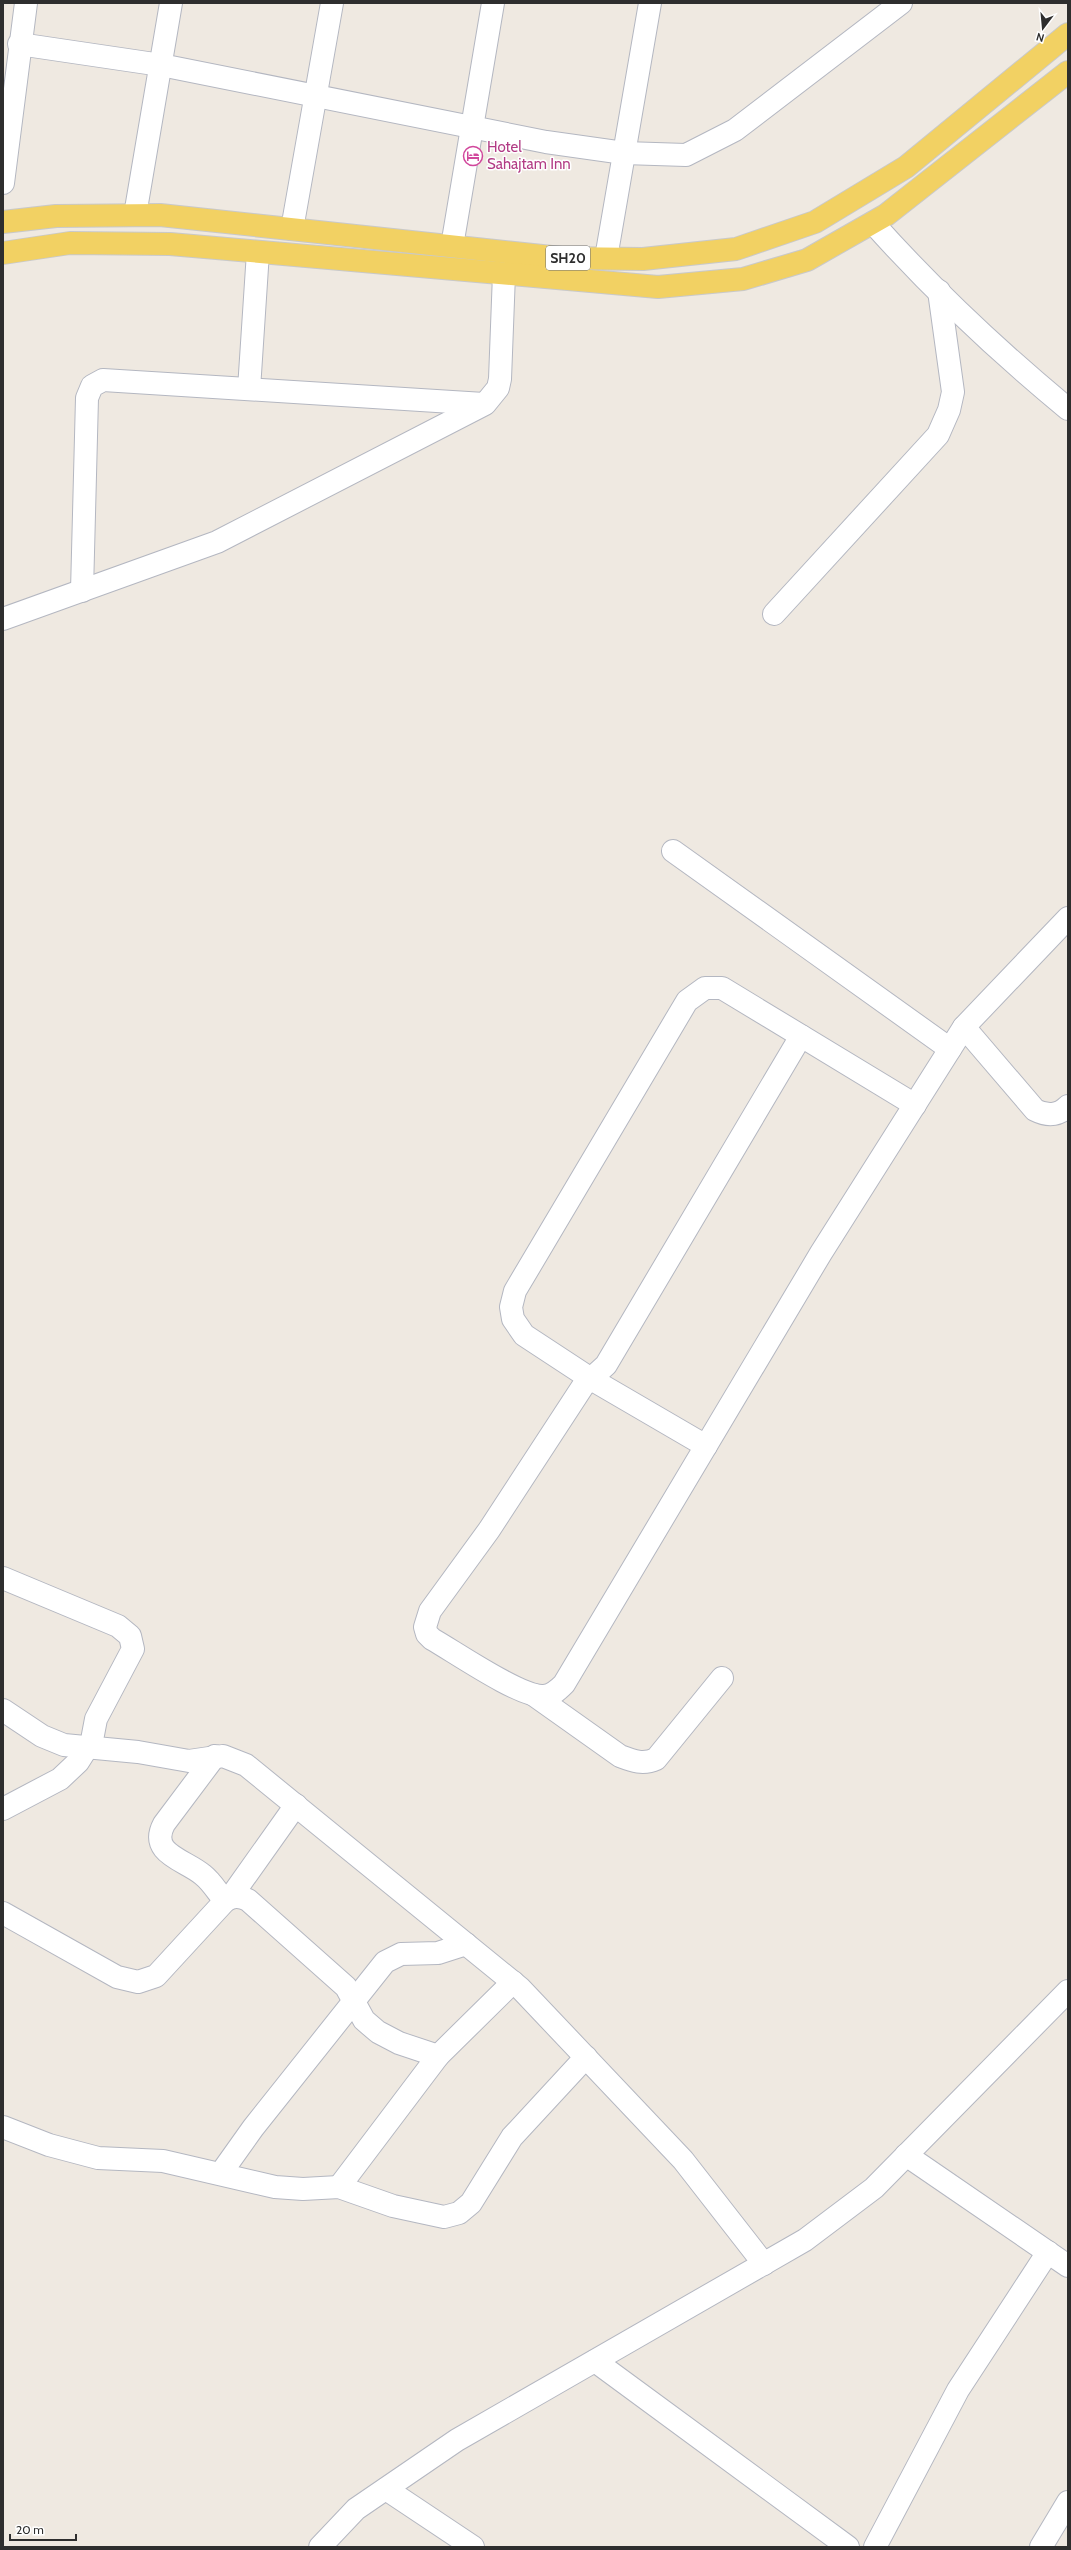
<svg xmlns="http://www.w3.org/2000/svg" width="1071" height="2550" viewBox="0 0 1071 2550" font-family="Cabin,sans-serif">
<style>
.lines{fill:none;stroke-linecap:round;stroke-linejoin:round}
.minor-casing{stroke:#b4b7c1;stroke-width:24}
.major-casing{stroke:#c9c9c9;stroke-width:24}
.minor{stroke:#fff;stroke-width:22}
.major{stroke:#f2d163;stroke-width:22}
.labels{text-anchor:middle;stroke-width:3;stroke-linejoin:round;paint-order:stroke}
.shield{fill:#fff;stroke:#6d6d6d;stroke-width:1}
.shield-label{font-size:14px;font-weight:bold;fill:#2e2e2e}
.hotel-label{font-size:15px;fill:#b23c85;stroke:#fff;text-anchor:start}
</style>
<rect width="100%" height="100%" fill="#efe9e1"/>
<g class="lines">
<defs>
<g id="minor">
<path d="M19 44 161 65 546 142 624 153 686 155 735 130 901 3"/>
<path d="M3 183 26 3"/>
<path d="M135 215 171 3"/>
<path d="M873 223C932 289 999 352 1068 409"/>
<path d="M292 229 332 3"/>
<path d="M452 246 493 3"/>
<path d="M606 258 650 3"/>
<path d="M249 389 258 252"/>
<path d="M82 591 87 398 92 386 103 380 484 404"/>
<path d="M774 614 938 435 949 410 953 392 939 291"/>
<path d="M3 619 217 542 485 404 498 388 500 379 504 274"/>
<path d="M673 851 950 1049"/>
<path d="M964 1027 1035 1110C1047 1116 1058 1116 1068 1106"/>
<path d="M801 1036 606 1365 583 1386 489 1530 430 1611 425 1627 427 1634 432 1639C455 1652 520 1697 543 1696 552 1696 558 1690 564 1684L821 1253 964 1027 1068 918"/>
<path d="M706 1446 591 1379 524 1335 513 1319 511 1307 515 1291 687 1001 705 988H722L915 1105"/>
<path d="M3 1578 118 1626 130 1636 133 1649 96 1719 92 1740 78 1762 60 1779 3 1809"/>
<path d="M534 1695 620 1756C633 1761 643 1765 656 1759L722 1678"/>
<path d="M3 1710 42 1736 64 1745 138 1752 189 1761 223 1756 246 1765 520 1988 683 2160 764 2264"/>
<path d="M215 1756 164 1824C148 1854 186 1860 203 1875 212 1882 218 1893 225 1901"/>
<path d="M230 1898 296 1805"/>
<path d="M3 1913 117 1977 138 1982 156 1976 225 1901C233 1896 239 1896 248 1900L346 1987 364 2020 378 2032 399 2043 438 2056"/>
<path d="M3 2127 49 2145 98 2158 163 2161 275 2187 303 2189 339 2187 393 2206 444 2217 459 2213 471 2203 512 2137 586 2057"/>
<path d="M906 2155 1068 2266"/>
<path d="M221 2173 253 2128 385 1962 401 1954 438 1953 466 1944"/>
<path d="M339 2187 438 2056 513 1982"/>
<path d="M595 2361 848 2547"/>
<path d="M386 2489 473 2547"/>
<path d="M320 2547 356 2509 457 2440 805 2240 874 2188 1068 1991"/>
<path d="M875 2547 958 2390 1048 2252"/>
<path d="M1041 2547 1068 2502"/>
</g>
<g id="major">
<path d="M3 222 56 216 160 215 561 258 643 259 736 249 815 222 906 167 1068 34"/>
<path d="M3 253 70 243 170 244 658 287 743 279 807 260 886 215 1068 72"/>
</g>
</defs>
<use href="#minor" class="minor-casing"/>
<use href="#major" class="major-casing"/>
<use href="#minor" class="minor"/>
<use href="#major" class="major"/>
</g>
<defs>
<symbol id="hotel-ring" viewBox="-11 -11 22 22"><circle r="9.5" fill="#fff" stroke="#d1479c" stroke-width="1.5"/><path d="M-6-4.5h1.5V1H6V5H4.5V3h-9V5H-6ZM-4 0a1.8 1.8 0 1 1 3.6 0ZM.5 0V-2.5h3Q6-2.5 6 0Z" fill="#d1479c"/></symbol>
</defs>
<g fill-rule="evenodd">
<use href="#hotel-ring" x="462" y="145" width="22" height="22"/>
</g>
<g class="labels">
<rect class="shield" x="546" y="246" width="44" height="24" rx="3"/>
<g class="shield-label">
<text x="568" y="263">SH20</text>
</g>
<g class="hotel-label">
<text x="487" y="152">Hotel<tspan x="487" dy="17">Sahajtam Inn</tspan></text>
</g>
</g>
<rect width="1071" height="2550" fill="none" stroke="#2e2e2e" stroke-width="8"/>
<g transform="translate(1043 28) rotate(196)" stroke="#ffffff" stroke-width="3" paint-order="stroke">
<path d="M0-3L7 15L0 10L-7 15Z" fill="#2e2e2e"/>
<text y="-6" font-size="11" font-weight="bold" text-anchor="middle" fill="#2e2e2e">N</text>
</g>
<path d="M10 2534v6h66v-6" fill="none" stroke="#2e2e2e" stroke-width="2"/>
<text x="16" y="2534" font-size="12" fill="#2e2e2e" stroke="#ffffff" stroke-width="3" paint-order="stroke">20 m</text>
</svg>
